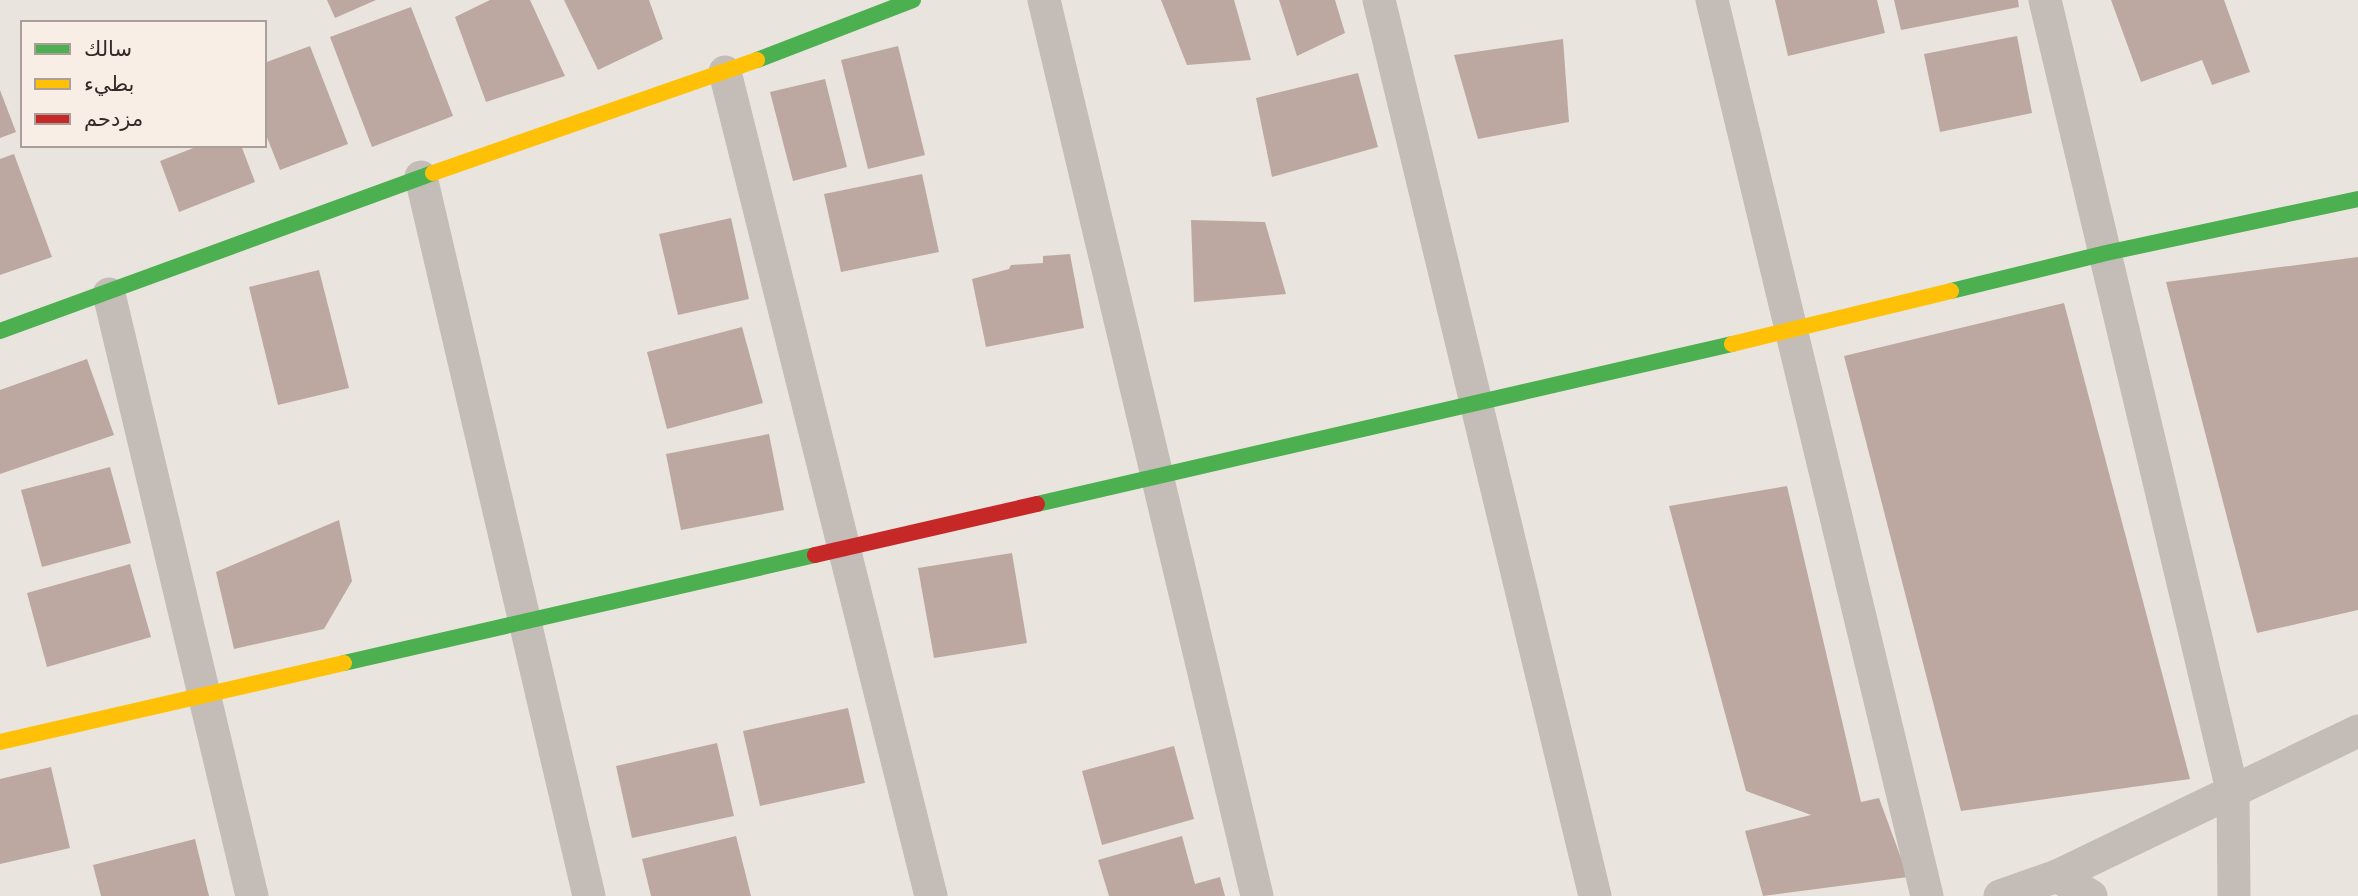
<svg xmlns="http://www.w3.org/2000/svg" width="2358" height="896" viewBox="0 0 2358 896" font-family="'DejaVu Sans','Noto Naskh Arabic',sans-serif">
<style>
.building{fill:#bda8a1}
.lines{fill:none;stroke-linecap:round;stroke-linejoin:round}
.street{stroke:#c3bcb7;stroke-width:33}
.fast{stroke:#4caf50;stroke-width:16}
.slow{stroke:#ffc107;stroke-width:16}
.jam{stroke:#c62828;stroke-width:16}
</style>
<rect width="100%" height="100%" fill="#eae4de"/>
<g class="building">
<path d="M327 0H376L335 18Z"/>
<path d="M490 0H530L565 76 486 102 455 17Z"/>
<path d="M564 0H649L663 39 598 70Z"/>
<path d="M1161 0H1234L1251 60 1187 65Z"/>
<path d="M1279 0H1335L1345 33 1297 56Z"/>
<path d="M1775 0H1877L1885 33 1788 56Z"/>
<path d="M1894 0H2018L2019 7 1901 30Z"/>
<path d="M2111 0H2224L2250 72 2212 85 2202 60 2141 82Z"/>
<path d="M411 7 453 116 372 147 330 37Z"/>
<path d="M2017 36 2032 113 1940 132 1924 54Z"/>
<path d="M1563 39 1569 122 1478 139 1454 55Z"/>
<path d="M310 46 348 144 280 170 264 130V63Z"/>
<path d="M898 46 925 155 868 169 841 60Z"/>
<path d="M1358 73 1378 147 1272 177 1256 98Z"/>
<path d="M825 79 847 167 793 181 770 92Z"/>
<path d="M0 90 16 132 0 138Z"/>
<path d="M201 145H241L255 182 179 212 160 161Z"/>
<path d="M14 154 52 257 0 275V159Z"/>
<path d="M922 174 939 252 841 272 824 194Z"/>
<path d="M731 218 749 299 678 315 659 234Z"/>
<path d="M1191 220 1265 222 1286 294 1194 302Z"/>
<path d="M1070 254 1084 328 986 347 972 279 1009 269 1011 265 1043 263V256Z"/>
<path d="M2358 257V610L2257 633 2166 282Z"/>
<path d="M319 270 349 388 278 405 249 287Z"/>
<path d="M2064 303 2190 779 1961 811 1844 356Z"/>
<path d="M742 327 763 403 667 429 647 352Z"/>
<path d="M87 359 114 435 0 474V390Z"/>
<path d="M769 434 784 510 681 530 666 454Z"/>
<path d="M110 467 131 543 42 567 21 490Z"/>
<path d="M1787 486 1861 802 1879 798 1908 877 1763 896 1745 831 1811 815 1746 791 1669 506Z"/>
<path d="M339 520 352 581 324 629 234 649 216 572Z"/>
<path d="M1012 553 1027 643 934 658 918 568Z"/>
<path d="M130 564 151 637 47 667 27 593Z"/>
<path d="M848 708 865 783 760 806 743 731Z"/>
<path d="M717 743 734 816 632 838 616 766Z"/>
<path d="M1174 746 1194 819 1102 845 1082 771Z"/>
<path d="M51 767 70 848 0 864V779Z"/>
<path d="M736 836 751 896H651L642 859Z"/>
<path d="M1182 836 1195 884 1220 877 1225 896H1109L1098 860Z"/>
<path d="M195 839 209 896H101L93 865Z"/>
</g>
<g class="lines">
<g class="street">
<path d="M1044 0 1257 896"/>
<path d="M1379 0 1595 896"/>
<path d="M1712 0 1927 896"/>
<path d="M2045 0 2233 794 2234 896"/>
<path d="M725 72 931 896"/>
<path d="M421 177 589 896"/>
<path d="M109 294 252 896"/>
<path d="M2057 876 2091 896"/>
<path d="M2000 896 2057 876 2358 731"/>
</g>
<g class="fast">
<path d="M757 60 913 0"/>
<path d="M1951 291 2106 253 2358 199"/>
<path d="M0 331 433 173"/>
<path d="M1037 504 1732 344"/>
<path d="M344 663 815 555"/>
</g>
<g class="slow">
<path d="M433 173 757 60"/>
<path d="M1732 344 1951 291"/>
<path d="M0 742 344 663"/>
</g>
<path class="jam" d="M815 555 1037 504"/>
</g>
<rect x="21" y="21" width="245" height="126" fill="#f8eee5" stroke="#a9a099" stroke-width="2"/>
<rect x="35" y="44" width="35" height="10" fill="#4caf50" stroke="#a9a099" stroke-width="2"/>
<text x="84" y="56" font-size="21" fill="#332a27">سالك</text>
<rect x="35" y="79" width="35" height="10" fill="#ffc107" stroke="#a9a099" stroke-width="2"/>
<text x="84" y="91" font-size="21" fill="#332a27">بطيء</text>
<rect x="35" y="114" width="35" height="10" fill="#c62828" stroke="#a9a099" stroke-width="2"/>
<text x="84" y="126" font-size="21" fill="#332a27">مزدحم</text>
</svg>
